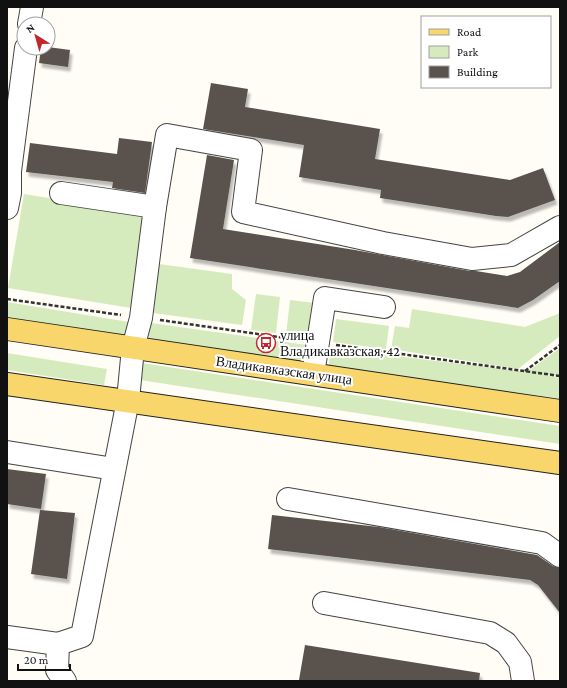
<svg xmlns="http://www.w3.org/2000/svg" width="567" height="688" viewBox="0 0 567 688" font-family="'Crimson Pro',serif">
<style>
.green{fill:#d5ebbd}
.building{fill:#5a524d;filter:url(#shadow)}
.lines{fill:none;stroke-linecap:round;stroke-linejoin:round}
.minor-casing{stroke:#444;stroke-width:24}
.major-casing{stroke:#222;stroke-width:24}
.path{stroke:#333;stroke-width:2.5;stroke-dasharray:4 2;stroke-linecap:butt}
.minor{stroke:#fff;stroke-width:22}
.major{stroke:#f9d66b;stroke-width:22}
.labels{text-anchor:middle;stroke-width:4;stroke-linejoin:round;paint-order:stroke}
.poi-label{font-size:14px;fill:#111;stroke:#fff;text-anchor:start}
.street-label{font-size:14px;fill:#111;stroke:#fff}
</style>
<defs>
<filter id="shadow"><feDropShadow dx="2.5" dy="4.5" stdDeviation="1" flood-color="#0004"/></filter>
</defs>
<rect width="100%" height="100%" fill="#fffdf5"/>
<g class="green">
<path d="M24 194 147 214 131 308 8 288Z"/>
<path d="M159 264 232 274V289L246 300 242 325 153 313Z"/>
<path d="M256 294 280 297 276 333 251 330Z"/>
<path d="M290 300 315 303 310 338 286 335Z"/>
<path d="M7 302 129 322 126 338 7 319Z"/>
<path d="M412 309 525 327 560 313V336L518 369 391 349 395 326 409 328Z"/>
<path d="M336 319 389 326 386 349 333 342Z"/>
<path d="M151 323 307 345 304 363 148 341Z"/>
<path d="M331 348 527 372 560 348V376L540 374 560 378V405L328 370Z"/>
<path d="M7 353 107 369 104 385 7 370Z"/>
<path d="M142 363 560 426V444L140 380Z"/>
</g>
<g class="building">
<path d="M48 47 70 50 68 67 39 63 41 48Z"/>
<path d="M211 83 248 89 245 107 380 129 375 159 510 180 543 168 555 200 508 217 496 216 380 198 381 190 299 177 304 145 203 129Z"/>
<path d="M119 138 152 142 145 193 112 188 113 182 26 172 30 143 117 154Z"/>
<path d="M207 155 234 160 223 229 355 250 470 271H476L507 276 520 272 560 242V281L533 300 518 308 190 258Z"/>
<path d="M7 469 46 474 41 509 7 504Z"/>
<path d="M40 510 75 513 67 579 31 574Z"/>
<path d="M272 515 379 527 537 555 553 566 560 568V613L538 585 530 580 268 549Z"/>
<path d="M305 645 480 673 479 681H308L299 680Z"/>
</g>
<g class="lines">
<defs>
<g id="minor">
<path d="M29 24 32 7"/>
<path d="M7 170 10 171V193L7 208"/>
<path d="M10 171 26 48"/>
<path d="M61 193 155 207 141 318 133 348 128 400 82 636 58 644 57 670 65 681"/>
<path d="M155 207 167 135 251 150 243 212 383 243 472 259 511 255 560 227"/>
<path d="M313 374 325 298 384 307"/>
<path d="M7 452 114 469"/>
<path d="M288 499 542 543 560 556"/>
<path d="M324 603 490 633 506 643 520 662 523 681"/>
<path d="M7 637 58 644"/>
</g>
<g id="major">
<path d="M7 329 560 411"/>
<path d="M7 384 560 463"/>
</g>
</defs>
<use href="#minor" class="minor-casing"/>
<use href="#major" class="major-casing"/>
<g class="path">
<path d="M7 299 121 315"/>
<path d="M160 320 300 340"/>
<path d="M336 345 560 376"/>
<path d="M525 371 560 345"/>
</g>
<use href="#minor" class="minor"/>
<use href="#major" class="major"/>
</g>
<defs>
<symbol id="bus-ring" viewBox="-11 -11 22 22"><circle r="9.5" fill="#fff" stroke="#c4262e" stroke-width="1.5"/><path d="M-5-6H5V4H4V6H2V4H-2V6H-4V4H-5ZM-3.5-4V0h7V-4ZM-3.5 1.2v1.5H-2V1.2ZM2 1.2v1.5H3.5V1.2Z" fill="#c4262e"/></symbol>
</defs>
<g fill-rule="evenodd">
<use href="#bus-ring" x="255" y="332" width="22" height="22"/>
</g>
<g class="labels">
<g class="poi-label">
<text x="280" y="340">улица<tspan x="280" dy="16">Владикавказская, 42</tspan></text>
</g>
<g class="street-label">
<text transform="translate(284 370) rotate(8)" y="5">Владикавказская улица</text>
</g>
</g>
<rect width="567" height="688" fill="none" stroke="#111111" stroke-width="16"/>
<rect x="421" y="16" width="130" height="72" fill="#ffffff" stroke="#a0a0a0"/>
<rect x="429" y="29" width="20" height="6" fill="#f9d66b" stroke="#a0a0a0"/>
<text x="457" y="36" font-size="12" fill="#111111">Road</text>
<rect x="429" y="46" width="20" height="12" fill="#d5ebbd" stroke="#a0a0a0"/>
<text x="457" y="56" font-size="12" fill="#111111">Park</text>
<rect x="429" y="66" width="20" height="12" fill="#5a524d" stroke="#a0a0a0"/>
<text x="457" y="76" font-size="12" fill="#111111">Building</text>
<g transform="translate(36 36) rotate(323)"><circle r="19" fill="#ffffff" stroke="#a0a0a0"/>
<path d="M0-3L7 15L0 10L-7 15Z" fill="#c4262e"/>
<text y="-6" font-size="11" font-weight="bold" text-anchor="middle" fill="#111111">N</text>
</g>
<path d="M18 664v6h52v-6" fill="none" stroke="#111111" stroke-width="2"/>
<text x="24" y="664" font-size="12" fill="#111111" stroke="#ffffff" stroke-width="3" paint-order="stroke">20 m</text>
</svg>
